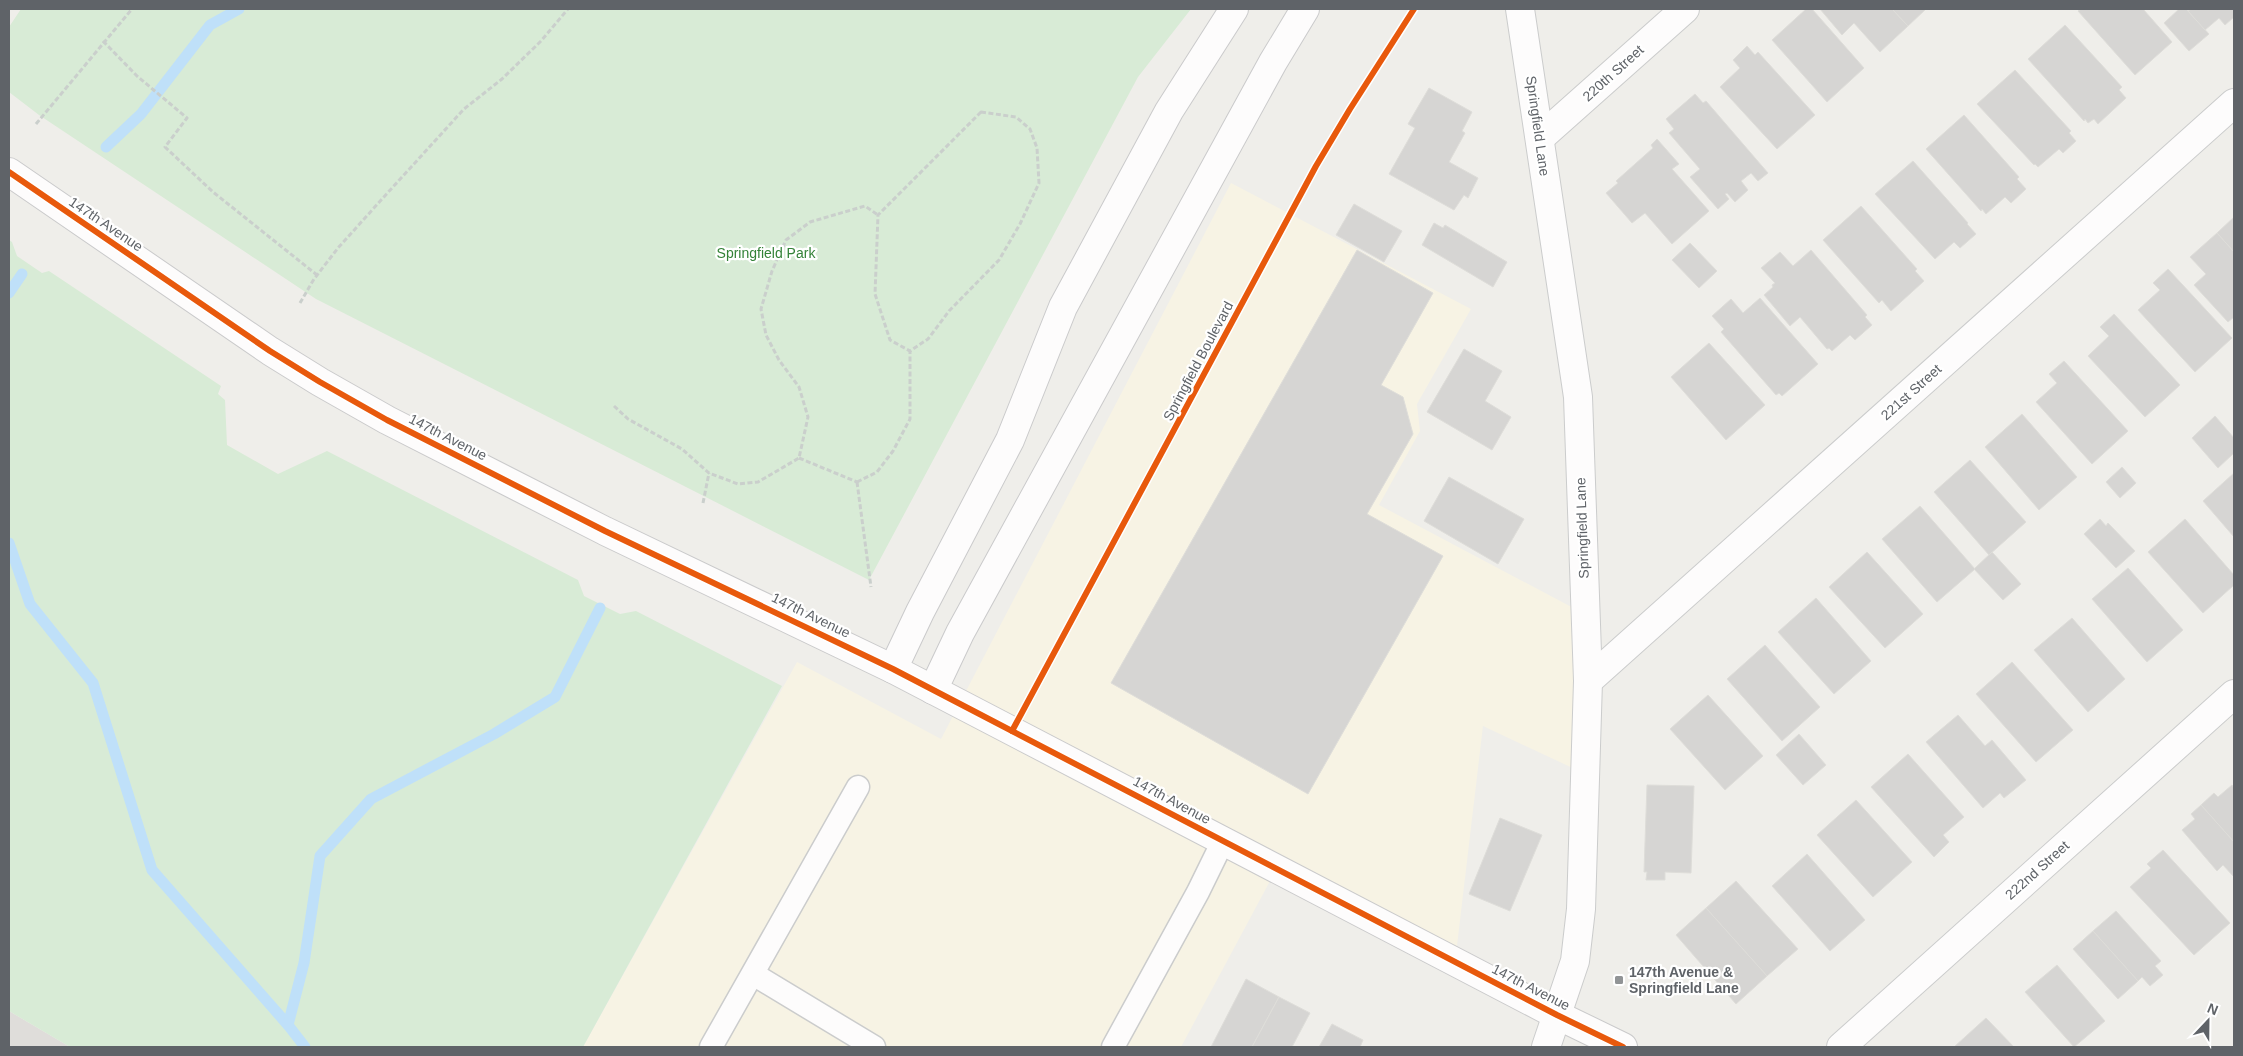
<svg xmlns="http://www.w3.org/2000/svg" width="2243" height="1056" viewBox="0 0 2243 1056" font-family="Arial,sans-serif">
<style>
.commercial{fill:#f7f3e4}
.industrial{fill:#dfddda}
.green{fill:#d8ebd6}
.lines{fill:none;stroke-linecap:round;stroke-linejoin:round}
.stream{stroke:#bfe0f9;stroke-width:11}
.building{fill:#d6d5d3;stroke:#deddd9}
.lane-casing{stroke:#cbcccc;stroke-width:25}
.street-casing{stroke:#cbcccc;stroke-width:30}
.secondary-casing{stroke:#cacacb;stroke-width:30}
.path{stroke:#cacfcc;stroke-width:3;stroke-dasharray:5 2.5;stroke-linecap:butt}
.lane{stroke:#fdfcfc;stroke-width:22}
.street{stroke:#fdfcfc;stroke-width:28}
.secondary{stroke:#fdfcfc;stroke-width:28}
.cycleway-casing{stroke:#fff;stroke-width:9}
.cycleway{stroke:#e8590c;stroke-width:6}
.poi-dot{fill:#919496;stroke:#fff;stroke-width:2}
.labels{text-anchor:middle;stroke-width:4.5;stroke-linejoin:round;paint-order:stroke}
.street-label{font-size:14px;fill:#5f6368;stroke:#fff}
.park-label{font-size:14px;fill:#348238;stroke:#fff}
.poi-label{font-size:14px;font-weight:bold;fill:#5f6368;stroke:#fff;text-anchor:start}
</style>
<rect width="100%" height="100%" fill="#efeeea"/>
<path class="commercial" d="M1231 183 1471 309 1417 404 1420 431 1379 505 1579 611V771L1483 726 1454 971 1270 881 1181 1047H583L797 662 941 739Z"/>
<path class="industrial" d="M9 1011 70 1047H9Z"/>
<g class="green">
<path d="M21 9H1191L1138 77 869 580 316 299 39 115 9 92V27Z"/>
<path d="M9 240 12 242 17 256 42 273 49 271 221 386 218 394 225 400 227 445 278 474 327 451 578 580 584 596 620 614 636 611 782 686 583 1047H70L9 1011Z"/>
</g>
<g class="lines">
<g class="stream">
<path d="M106 147 141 114 210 25 239 9"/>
<path d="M9 293 22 274"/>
<path d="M9 543 30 604 93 683 152 870 288 1025 305 1047"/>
<path d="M288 1025 304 963 320 856 371 799 494 734 555 697 600 608"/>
</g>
</g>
<g class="building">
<path d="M1806 9H1812L1864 68 1827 102 1772 40Z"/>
<path d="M1820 9H1892L1908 26 1880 52 1854 23 1842 35Z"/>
<path d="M1892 9H1926L1908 26Z"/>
<path d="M2081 9H2143L2172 42 2135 75 2078 11Z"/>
<path d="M2179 9H2186L2209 34 2189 51 2164 23Z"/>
<path d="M2191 9H2234V17L2225 25 2219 18 2205 30 2188 11Z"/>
<path d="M2065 25 2122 87 2119 90 2126 98 2098 124 2094 119 2088 123 2085 119 2084 121 2028 59Z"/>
<path d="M1747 46 1755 55 1758 52 1815 115 1777 149 1720 87 1740 68 1733 60Z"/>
<path d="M2015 70 2071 131 2069 133 2076 141 2063 153 2059 149 2038 167 2035 164 2034 165 1977 104Z"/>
<path d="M1429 88 1472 112 1462 131 1465 133 1449 162 1478 178 1468 198 1464 195 1454 210 1389 174 1415 128 1408 124Z"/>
<path d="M1695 94 1703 103 1706 101 1768 173 1758 181 1751 173 1741 181 1748 190 1735 202 1727 193 1725 194 1729 199 1718 209 1690 177 1700 169 1669 133 1674 129 1666 119Z"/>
<path d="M1964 115 2019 177 2017 179 2026 189 2011 203 2005 197 1986 214 1982 209 1981 211 1926 149Z"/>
<path d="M1657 139 1679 164 1672 169 1709 211 1672 244 1645 213 1632 223 1606 193 1618 183 1616 181 1653 148 1651 145Z"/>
<path d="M1913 161 1968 223 1967 224 1976 234 1960 248 1954 242 1935 259 1875 194Z"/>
<path d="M1354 204 1402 231 1384 262 1336 235Z"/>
<path d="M1861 206 1917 269 1915 271 1924 281 1891 311 1882 300 1879 303 1823 240Z"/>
<path d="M2234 217V252L2217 233Z"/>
<path d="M1434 223 1443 228 1445 225 1507 262 1493 287 1422 245Z"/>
<path d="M2217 233 2234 252V317L2228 322 2194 285 2206 274 2190 257Z"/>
<path d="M1690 243 1717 271 1699 288 1672 260Z"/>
<path d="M1357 250 1433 293 1381 385 1403 397 1413 434 1367 514 1443 556 1308 794 1111 683Z"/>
<path d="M1811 250 1867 315 1865 317 1872 325 1855 340 1850 335 1832 351 1829 348 1827 349 1800 317 1790 326 1764 295 1773 287 1772 285 1775 283 1761 268 1780 252 1793 266Z"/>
<path d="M2168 269 2232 338 2195 372 2138 310 2160 290 2153 283Z"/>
<path d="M1760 298 1818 364 1782 396 1779 393 1776 395 1721 332 1724 329 1712 316 1731 299 1743 313Z"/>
<path d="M2114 314 2180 385 2145 417 2088 356 2109 336 2100 327Z"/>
<path d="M1709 343 1765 405 1726 440 1671 377Z"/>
<path d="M1464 349 1502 371 1485 401 1511 417 1492 450 1427 412Z"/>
<path d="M2064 361 2128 431 2092 464 2036 402 2057 383 2049 374Z"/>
<path d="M2022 414 2077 477 2039 510 1985 447Z"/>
<path d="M2215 416 2234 438V453L2218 468 2192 438Z"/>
<path d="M1970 460 2026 522 1989 555 1934 492Z"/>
<path d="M2122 467 2136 483 2120 498 2106 482Z"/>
<path d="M2234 473V537L2203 501Z"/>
<path d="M1449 477 1524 519 1498 564 1424 521Z"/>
<path d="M1920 506 1975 569 1937 602 1882 539Z"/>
<path d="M2100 519 2106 526 2108 523 2135 551 2116 568 2084 534Z"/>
<path d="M2185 519 2234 575V585L2203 613 2148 552Z"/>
<path d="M1867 552 1923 614 1885 648 1829 587Z"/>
<path d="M1992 552 2021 584 2003 600 1974 569Z"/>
<path d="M2128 568 2183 630 2147 662 2092 599Z"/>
<path d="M1816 598 1871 661 1834 694 1778 632Z"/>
<path d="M2072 618 2125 679 2088 712 2034 650Z"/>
<path d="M1765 645 1820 707 1782 741 1727 679Z"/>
<path d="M2012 662 2073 730 2036 762 1976 694Z"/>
<path d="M1708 695 1763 756 1725 790 1670 729Z"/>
<path d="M1958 715 1985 746 1992 740 2026 780 2004 798 2000 793 1983 808 1926 742Z"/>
<path d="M1799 734 1826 765 1803 785 1776 755Z"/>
<path d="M1908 754 1964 817 1943 835 1949 842 1934 857 1871 787Z"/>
<path d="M1647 785 1694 786 1691 873 1665 872V880H1646L1647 872H1644Z"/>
<path d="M2232 785 2234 788V842L2201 805 2214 793 2218 797Z"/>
<path d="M1856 800 1912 862 1873 897 1817 835Z"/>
<path d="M2201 805 2234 842V877L2223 865 2217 871 2182 830 2195 819 2191 814Z"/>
<path d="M1500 818 1542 835 1510 911 1469 894Z"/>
<path d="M2163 850 2230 923 2194 955 2130 887 2151 868 2147 864Z"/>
<path d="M1807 854 1865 920 1830 951 1772 886Z"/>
<path d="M1736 881 1798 949 1767 976 1706 908Z"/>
<path d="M1706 908 1767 976 1736 1004 1676 935Z"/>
<path d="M2116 911 2161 961 2155 966 2163 975 2150 986 2142 977 2138 981 2093 931Z"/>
<path d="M2093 931 2138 981 2118 999 2073 949Z"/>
<path d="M2057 965 2105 1021 2074 1047 2025 992Z"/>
<path d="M1246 979 1279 997 1252 1047H1211Z"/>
<path d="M1279 997 1310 1013 1292 1047H1252Z"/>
<path d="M1986 1018 2014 1047H1954Z"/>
<path d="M1332 1024 1363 1040 1360 1047H1319Z"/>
</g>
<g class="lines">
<defs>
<g id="lane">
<path d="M753 974 874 1047"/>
<path d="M711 1047 858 787"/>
<path d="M1113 1047 1198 892 1223 841"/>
</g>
<g id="street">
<path d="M1520 9 1578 397 1588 681 1581 909 1575 961 1546 1047"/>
<path d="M1540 138 1685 9"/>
<path d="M1588 681 2234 103"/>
<path d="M1841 1047 2234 694"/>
</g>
<g id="secondary">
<path d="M9 172 270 351 320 382 387 420 605 531 893 669 1557 1015 1623 1047"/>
<path d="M893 669 920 612 1010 440 1063 307 1169 111 1234 9"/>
<path d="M933 690 960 633 1273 62 1305 9"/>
</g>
</defs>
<use href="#lane" class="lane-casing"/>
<use href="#street" class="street-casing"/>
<use href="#secondary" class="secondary-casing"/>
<g class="path">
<path d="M103 41 137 76 187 118 165 147 213 192 317 275"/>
<path d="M981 112 1016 117 1030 129 1037 148 1039 183 1020 224 999 260 949 311 928 339 910 351 890 340 875 294 878 215Z"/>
<path d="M36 124 132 9"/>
<path d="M300 303 314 279 338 248 382 199 464 109 502 79 541 41 568 9"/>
<path d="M614 406 628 419 682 449 709 473 738 484 758 482 799 458 808 417 799 387 779 360 766 335 761 309 772 271 786 240 810 222 865 206 878 215"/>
<path d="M799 458 857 482"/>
<path d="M857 482 877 472 893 451 910 419V351"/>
<path d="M857 482 871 587"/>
<path d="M703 503 709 473"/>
</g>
<use href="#lane" class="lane"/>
<use href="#street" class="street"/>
<use href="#secondary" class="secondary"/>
<defs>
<g id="cycleway">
<path d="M9 172 270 351 320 382 387 420 605 531 893 669 1557 1015 1623 1047"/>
<path d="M1012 731 1316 166 1350 109 1414 9"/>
</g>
</defs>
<use href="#cycleway" class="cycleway-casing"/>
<use href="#cycleway" class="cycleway"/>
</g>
<rect class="poi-dot" x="1614" y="975" width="10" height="10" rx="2.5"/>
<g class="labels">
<g class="street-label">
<text transform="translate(1613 73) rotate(-42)" y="5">220th Street</text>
<text transform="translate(1538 126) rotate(82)" y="5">Springfield Lane</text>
<text transform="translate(106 224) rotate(34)" y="5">147th Avenue</text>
<text transform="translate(1198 361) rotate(-62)" y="5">Springfield Boulevard</text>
<text transform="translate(1911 392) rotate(-42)" y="5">221st Street</text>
<text transform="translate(448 437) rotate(27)" y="5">147th Avenue</text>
<text transform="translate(1582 528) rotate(-92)" y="5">Springfield Lane</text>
<text transform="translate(811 615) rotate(26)" y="5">147th Avenue</text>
<text transform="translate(1172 800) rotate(28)" y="5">147th Avenue</text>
<text transform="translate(2037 870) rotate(-42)" y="5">222nd Street</text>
<text transform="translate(1531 987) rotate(27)" y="5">147th Avenue</text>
</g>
<g class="park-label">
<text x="766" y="258">Springfield Park</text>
</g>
<g class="poi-label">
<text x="1629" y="977">147th Avenue &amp;<tspan x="1629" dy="16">Springfield Lane</tspan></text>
</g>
</g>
<rect width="2243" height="1056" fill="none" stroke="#5f6368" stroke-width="20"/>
<g transform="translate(2208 1021) rotate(22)" stroke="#ffffff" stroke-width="4" paint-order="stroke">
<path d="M0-4L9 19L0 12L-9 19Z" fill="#5f6368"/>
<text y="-8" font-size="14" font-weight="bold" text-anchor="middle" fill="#5f6368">N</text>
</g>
</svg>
